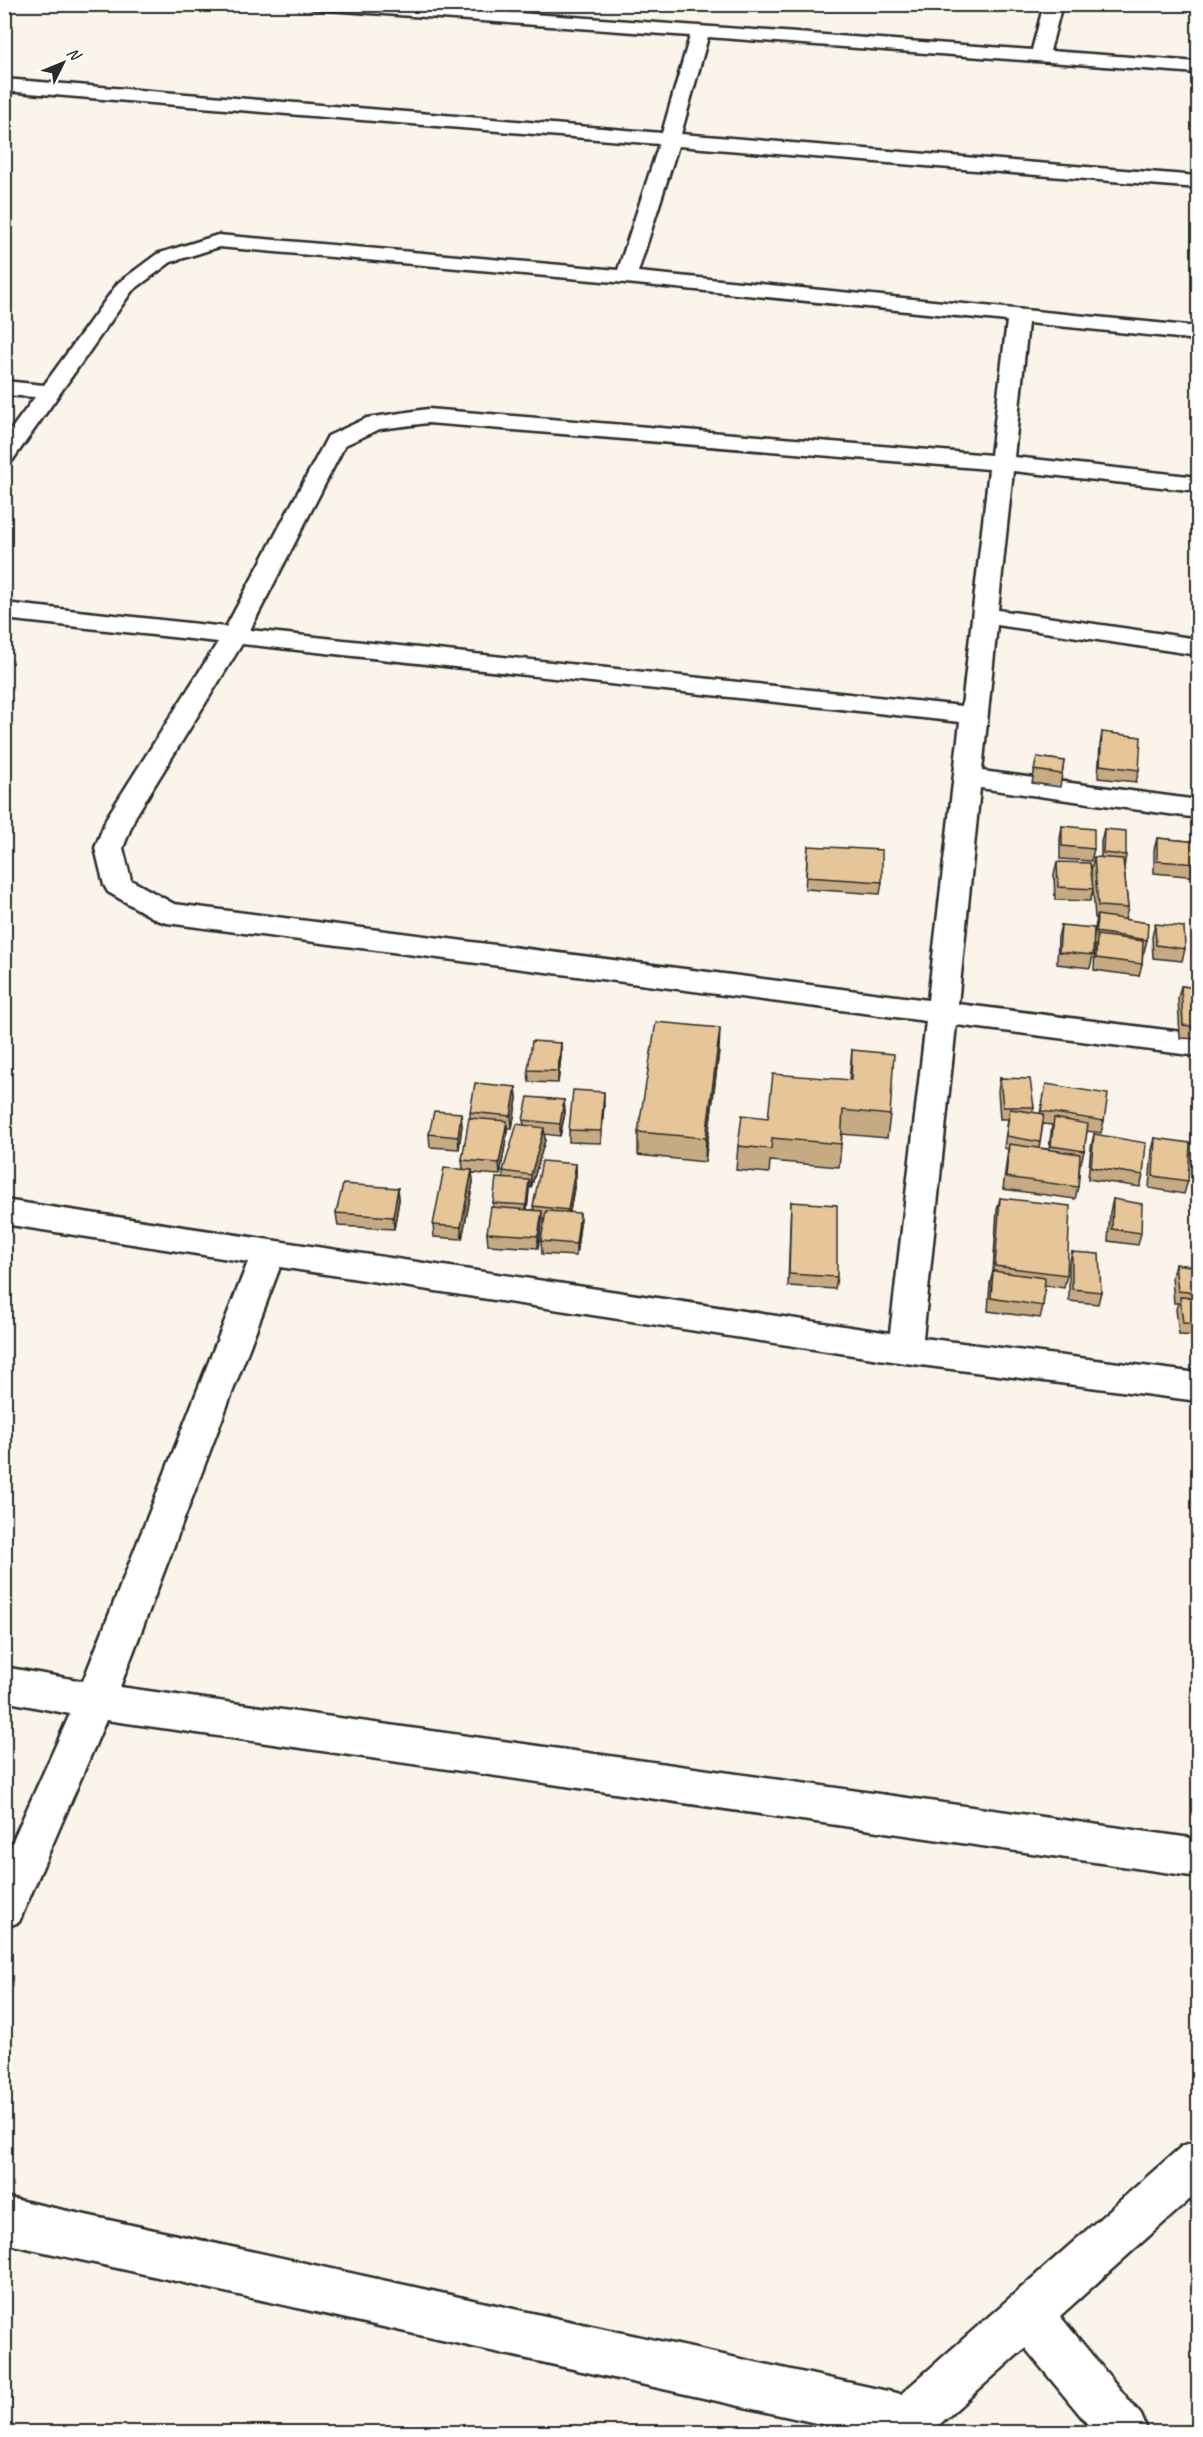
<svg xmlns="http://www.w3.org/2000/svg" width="1203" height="2437" viewBox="0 0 1203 2437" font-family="Caveat,sans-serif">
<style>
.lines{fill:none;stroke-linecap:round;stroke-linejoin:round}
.minor-casing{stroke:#2b2b2b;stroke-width:5}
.minor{fill:#fff;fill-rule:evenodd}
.wall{fill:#c6aa83;stroke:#2b2b2b;stroke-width:1.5;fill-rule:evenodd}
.shaded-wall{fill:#a18b6a;stroke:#2b2b2b;stroke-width:1.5}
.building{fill:#e6c698;stroke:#2b2b2b;stroke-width:1.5}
</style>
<rect width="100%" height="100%" fill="#faf4ea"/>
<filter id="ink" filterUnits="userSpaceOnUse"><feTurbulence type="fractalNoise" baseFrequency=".0167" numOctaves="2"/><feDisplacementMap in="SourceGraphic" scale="12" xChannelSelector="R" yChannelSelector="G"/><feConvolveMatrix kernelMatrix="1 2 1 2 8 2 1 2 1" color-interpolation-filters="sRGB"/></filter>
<g filter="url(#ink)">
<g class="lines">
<defs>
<g id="minor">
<path d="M306 4H395L1032 50 1044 4H1062L1050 51 1198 62V73L708 37 681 134 1198 176V188L678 146 638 272 1198 327V340L1028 323 1014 457 1198 477V491L1013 471 998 610 1198 639V655L997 625 982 771 1198 800V818L980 788 958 1004 1198 1034V1056L956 1025 923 1338 1198 1373V1401L905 1363 280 1267 120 1687 1198 1839V1877L106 1720 19 1922 4 1928V1860L70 1714 4 1701V1667L83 1681 248 1262 4 1224V1200L890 1333 926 1021 167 923 157 920 108 892 104 885 95 848 107 817 218 642 4 619V603L226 627 328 436 367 418 428 409 991 455 1007 321 626 283 219 247 171 262 132 291 12 461 4 463V439L35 397 4 395V381L44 385 118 283 157 254 218 235 618 270 659 144 4 91V79L662 133 690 36 314 9ZM428 423 989 469 962 706 250 630 345 445 380 429ZM242 644 960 722 928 1000 174 904 131 880 123 848 135 817Z"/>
<path d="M1198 2140V2192L1060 2316 1141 2415 1148 2432H1094L1025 2348 931 2432H857L4 2243V2197L901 2394 1182 2146Z"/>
</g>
</defs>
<use href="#minor" class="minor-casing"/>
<use href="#minor" class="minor"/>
</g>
<g class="wall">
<path d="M1102 732 1139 770 1136 782 1098 778 1100 745Z"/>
<path d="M1037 757 1064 761 1060 787 1032 783Z"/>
<path d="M1062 826 1094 849 1091 861 1060 859V839Z"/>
<path d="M1104 829 1126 855 1124 868 1128 908 1125 919 1147 940 1144 952H1143L1142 964 1139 976 1094 970 1095 945H1093L1095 928 1097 919 1095 918 1093 890 1090 901 1055 900 1054 874 1057 862 1092 883 1091 870 1094 857 1101 858V841Z"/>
<path d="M1157 838 1198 842V877L1154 873V850Z"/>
<path d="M808 846 882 882 880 894 805 889Z"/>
<path d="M1155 924 1185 949 1182 961 1153 958 1152 937Z"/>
<path d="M1061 925 1093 955 1090 968 1057 964 1058 937Z"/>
<path d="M1181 986 1198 988V1039L1180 1038 1178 998Z"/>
<path d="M561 1043V1056L558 1083 529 1082 528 1070Z"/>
<path d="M852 1050 890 1115 887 1138 842 1134 839 1167 770 1161 769 1173 736 1170 738 1146 768 1118 849 1080Z"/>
<path d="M719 1051 705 1162 638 1155V1132Z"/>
<path d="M1000 1078 1034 1107 1032 1113 1040 1114 1046 1084 1104 1121 1101 1133 1087 1131 1084 1151 1081 1163H1080L1078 1187 1075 1199 1003 1189 1008 1149 1004 1148 1008 1119H1000L998 1091ZM1043 1124 1052 1125 1049 1149 1039 1148Z"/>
<path d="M516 1087 517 1099 512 1128H507V1133L500 1175 472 1173 473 1182 462 1239 434 1237 433 1225 463 1169 462 1160 470 1118V1112Z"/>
<path d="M564 1100 565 1113 560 1136 544 1134 545 1140 531 1188 529 1187 527 1210H534L533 1206 576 1164V1176L570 1212 580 1225 576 1256 542 1254 541 1241 545 1220 542 1219 538 1248 488 1245 487 1233 493 1207V1203L503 1178V1171L524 1125 523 1120Z"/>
<path d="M604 1104 601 1143 569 1142V1130Z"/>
<path d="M462 1125 459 1149 430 1147 429 1134Z"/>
<path d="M1094 1134 1143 1175 1140 1187 1088 1179 1091 1147Z"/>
<path d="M1155 1138 1188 1181 1184 1194 1149 1188 1152 1150Z"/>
<path d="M398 1188 399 1200 394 1229 338 1226 336 1213Z"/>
<path d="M1000 1198 1067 1275 1064 1288 1045 1285 1043 1306 1040 1318 988 1311 990 1283 993 1271 997 1210Z"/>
<path d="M1113 1199 1141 1233 1138 1245 1108 1241 1110 1212Z"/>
<path d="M791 1202 837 1277 835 1289 788 1286Z"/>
<path d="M1072 1252 1101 1292 1098 1304 1069 1301V1264Z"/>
<path d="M1175 1264 1198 1267V1336L1179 1335 1176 1309 1178 1303H1174L1172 1277Z"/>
</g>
<g class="shaded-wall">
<path d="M720 1028 719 1051 705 1162 706 1138Z"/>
<path d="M561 1043V1056L558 1083V1071Z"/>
<path d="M516 1087 517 1099 512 1128 511 1116Z"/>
<path d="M604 1092V1104L601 1143V1131Z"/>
<path d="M564 1100 565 1113 560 1136V1124Z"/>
<path d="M461 1113 462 1125 459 1149 458 1137Z"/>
<path d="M507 1121V1133L500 1175 499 1163Z"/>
<path d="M544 1128 545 1140 531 1188V1175Z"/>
<path d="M576 1164V1176L568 1222V1210Z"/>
<path d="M472 1170 473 1182 462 1239 461 1227Z"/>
<path d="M529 1180V1192L526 1217V1205Z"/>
<path d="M398 1188 399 1200 394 1229 393 1217Z"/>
<path d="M542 1211V1223L538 1248V1236Z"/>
<path d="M580 1213V1225L576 1256V1244Z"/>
</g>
<g class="building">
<path d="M1102 732 1141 737 1139 770 1100 765Z"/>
<path d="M1037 757 1064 761 1062 774 1034 770Z"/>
<path d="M1062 826 1094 829V849L1062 846Z"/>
<path d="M1104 829 1126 831V855L1103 853Z"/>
<path d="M1157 838 1198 842V864L1157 861Z"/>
<path d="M808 846 882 850V882L806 877Z"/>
<path d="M1094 857 1123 859 1128 908 1098 906Z"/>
<path d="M1057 862 1090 863 1093 889 1058 887Z"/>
<path d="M1097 915 1148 923 1147 940 1096 932Z"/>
<path d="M1155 924 1184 927 1185 949 1156 945Z"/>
<path d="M1061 925 1094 928 1093 955 1059 952Z"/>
<path d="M1097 935 1143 941 1142 964 1096 958Z"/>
<path d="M1181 986 1198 988V1027L1183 1025Z"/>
<path d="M656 1022 720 1028 706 1138 638 1132Z"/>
<path d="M532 1041 561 1043 558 1071 528 1070Z"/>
<path d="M852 1050 894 1054 890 1115 843 1110 841 1144 772 1138 771 1149 738 1146 742 1115 768 1118 773 1074 851 1080Z"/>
<path d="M1000 1078 1030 1079 1034 1107H1003Z"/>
<path d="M475 1083 516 1087 511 1116 470 1112Z"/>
<path d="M1046 1084 1108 1094 1104 1121 1041 1111Z"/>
<path d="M573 1090 604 1092 601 1131 569 1130Z"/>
<path d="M528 1097 564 1100 560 1124 523 1120Z"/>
<path d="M1010 1109 1044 1114 1040 1142 1006 1136Z"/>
<path d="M434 1111 461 1113 458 1137 429 1134Z"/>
<path d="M469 1118 507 1121 499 1163 462 1160Z"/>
<path d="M1054 1118 1088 1124 1084 1151 1051 1146Z"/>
<path d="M517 1124 544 1128 531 1175 503 1171Z"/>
<path d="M1094 1134 1146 1143 1143 1175 1091 1167Z"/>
<path d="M1155 1138 1190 1143 1188 1181 1153 1176Z"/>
<path d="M1009 1144 1080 1154 1078 1187 1006 1177Z"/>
<path d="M542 1161 576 1164 568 1210 533 1206Z"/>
<path d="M444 1168 472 1170 461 1227 433 1225Z"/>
<path d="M496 1178 529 1180 526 1205 493 1203Z"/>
<path d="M343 1184 398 1188 393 1217 336 1213Z"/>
<path d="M1000 1198 1070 1206 1067 1275 995 1266Z"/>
<path d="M1113 1199 1142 1204 1141 1233 1112 1229Z"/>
<path d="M791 1202 837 1205V1277L789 1274Z"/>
<path d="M491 1207 542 1211 538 1236 487 1233Z"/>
<path d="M546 1211 580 1213 576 1244 541 1241Z"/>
<path d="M1072 1252 1099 1254 1101 1292 1072 1289Z"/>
<path d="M1175 1264 1198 1267V1293L1178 1291Z"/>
<path d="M993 1271 1045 1278 1043 1306 991 1298Z"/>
<path d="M1180 1297 1198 1298V1324L1183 1323Z"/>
</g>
</g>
<rect width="1203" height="2437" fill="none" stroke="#fff" stroke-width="24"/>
<rect x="12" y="12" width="1179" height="2413" fill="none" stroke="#2b2b2b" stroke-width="2" filter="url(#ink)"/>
<g transform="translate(63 63) rotate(47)" stroke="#ffffff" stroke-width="4.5" paint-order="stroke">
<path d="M0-4.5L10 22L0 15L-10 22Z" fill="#2b2b2b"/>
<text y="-9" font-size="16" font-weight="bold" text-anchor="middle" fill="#2b2b2b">N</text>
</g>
</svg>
